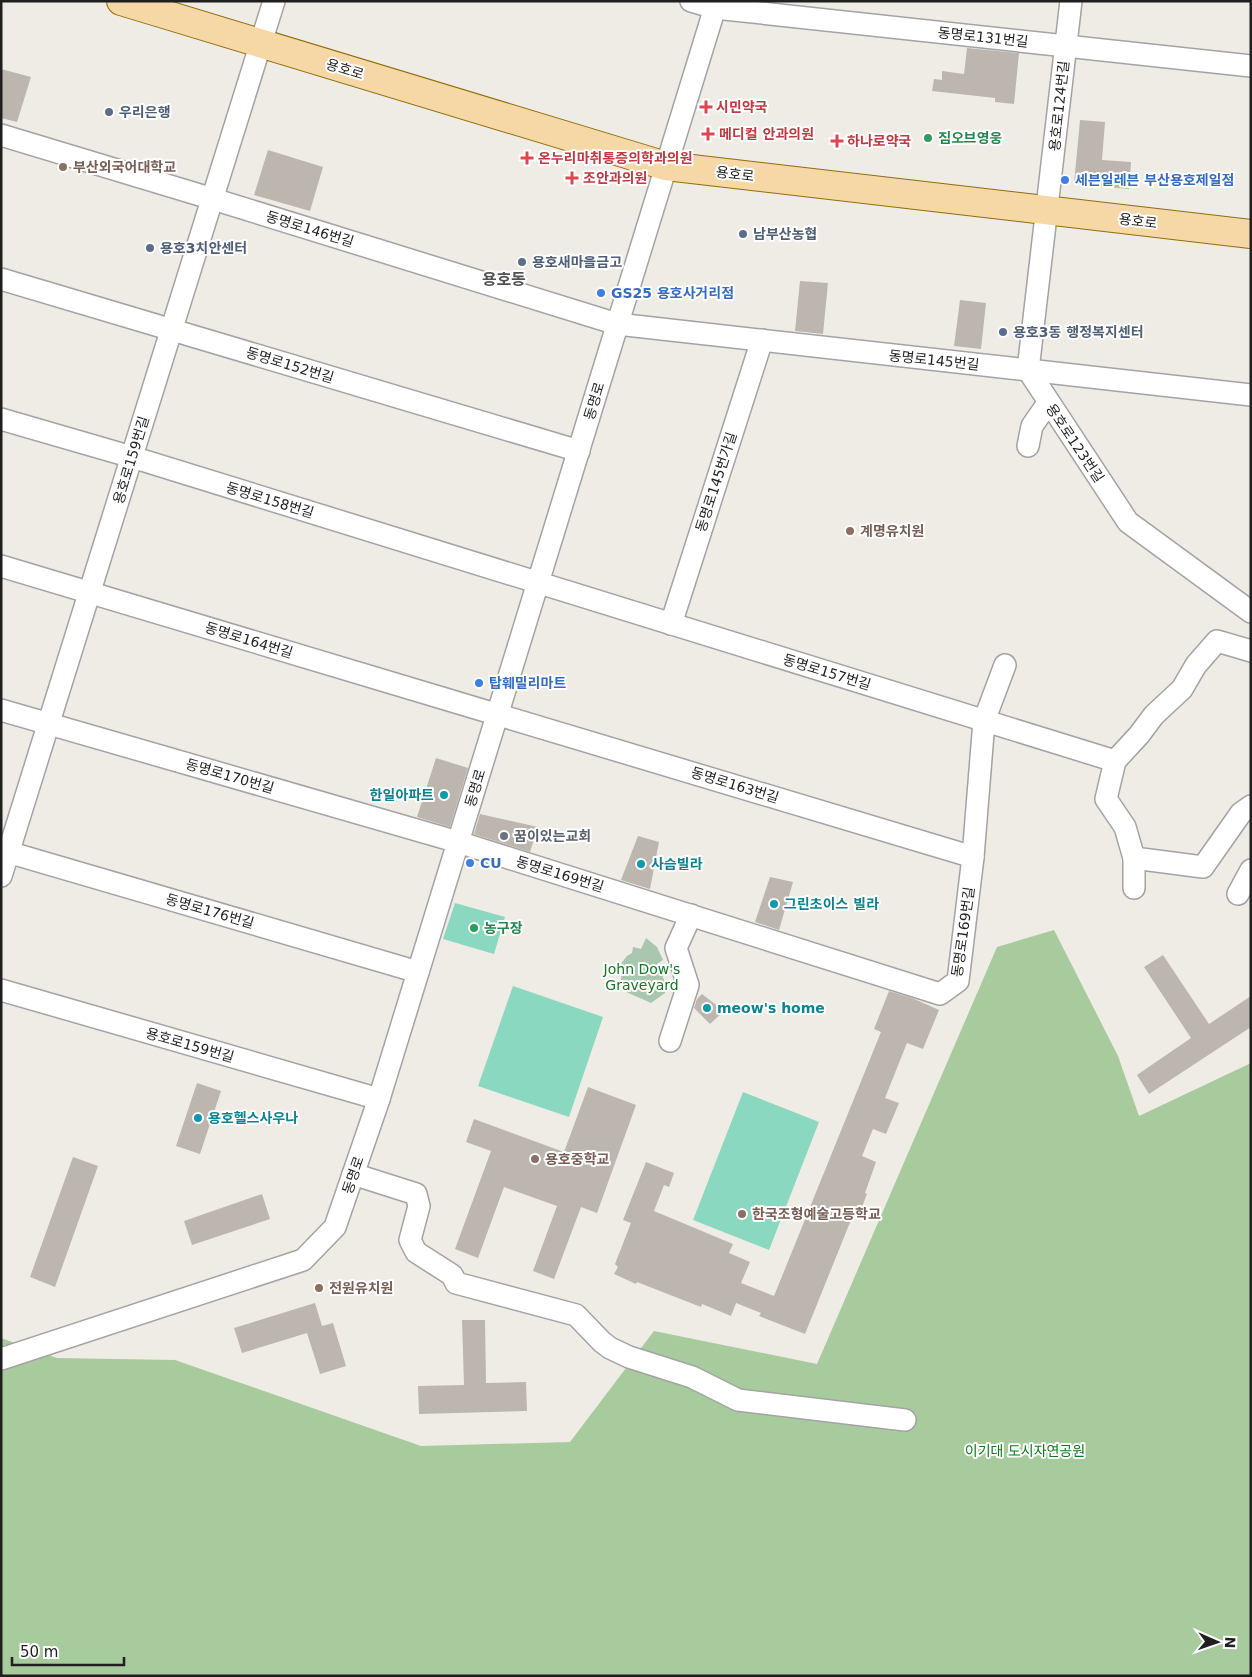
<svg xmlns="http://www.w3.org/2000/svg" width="1252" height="1677" viewBox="0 0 1252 1677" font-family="'DejaVu Sans','Noto Sans KR',sans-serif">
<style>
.forest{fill:#a8cb9d}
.cemetery{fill:#a9c6af}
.pitch{fill:#8ad8c0}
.building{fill:#bcb6af}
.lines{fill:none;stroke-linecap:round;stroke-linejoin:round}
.minor-casing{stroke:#a3a3a3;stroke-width:24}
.major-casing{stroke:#8f6d0b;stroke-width:30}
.minor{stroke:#fff;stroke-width:21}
.major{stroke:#f5d8a5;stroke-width:28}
.health-dot{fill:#e0444e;stroke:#fff;stroke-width:2}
.service-dot{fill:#5c6f8a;stroke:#fff;stroke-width:2}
.leisure-dot{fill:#2e9e5b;stroke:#fff;stroke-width:2}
.education-dot{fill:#8d6e63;stroke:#fff;stroke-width:2}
.shop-dot{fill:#3f7fe0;stroke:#fff;stroke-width:2}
.culture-dot{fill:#0f9aa8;stroke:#fff;stroke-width:2}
.worship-dot{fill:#6b7280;stroke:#fff;stroke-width:2}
.labels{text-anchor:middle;stroke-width:4;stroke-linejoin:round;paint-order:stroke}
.street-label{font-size:14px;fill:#1f1f1f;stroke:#fff}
.health-label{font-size:14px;font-weight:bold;fill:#be3a42;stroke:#fff;text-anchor:start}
.service-label{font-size:14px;font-weight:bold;fill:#4e5e75;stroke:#fff;text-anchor:start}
.leisure-label{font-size:14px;font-weight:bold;fill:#27864d;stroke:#fff;text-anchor:start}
.education-label{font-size:14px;font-weight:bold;fill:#785e54;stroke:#fff;text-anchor:start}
.shop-label{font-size:14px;font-weight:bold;fill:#366cbe;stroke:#fff;text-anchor:start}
.culture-label{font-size:14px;font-weight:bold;fill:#0d838f;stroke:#fff;text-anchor:start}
.worship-label{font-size:14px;font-weight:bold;fill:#5b616d;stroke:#fff;text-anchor:start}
.park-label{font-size:14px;fill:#147623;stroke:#fff}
.quarter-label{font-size:16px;font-weight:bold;fill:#525252;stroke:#fff}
</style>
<rect width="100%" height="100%" fill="#efece6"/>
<path class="forest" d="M1054 930 1118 1056 1139 1116 1251 1063V1676H1V1338L57 1358 175 1360 421 1446 570 1442 654 1331 817 1364 997 947Z"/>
<path class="cemetery" d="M646 938 657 947 663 960 657 964 665 982V993L651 1003 615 987 621 980 622 967 620 965 627 956 632 953 633 947 641 949Z"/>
<g class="pitch">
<path d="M455 903 505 917 494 954 443 939Z"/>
<path d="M513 986 603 1017 569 1117 478 1086Z"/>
<path d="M743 1092 819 1122 769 1250 693 1220Z"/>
</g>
<g class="building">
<path d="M967 48 1019 53 1014 104 995 102V98L932 91 934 79 942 80V71L964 74Z"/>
<path d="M1 69 31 77 17 122 1 118Z"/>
<path d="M1080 120 1105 122 1102 160 1131 162 1129 189 1074 184Z"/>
<path d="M268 150 323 167 310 211 254 195Z"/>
<path d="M800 281 828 283 823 334 795 331Z"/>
<path d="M960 300 986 303 981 349 954 346Z"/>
<path d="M436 758 468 768 450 827 417 817Z"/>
<path d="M480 814 538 827 530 852 474 834Z"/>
<path d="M638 836 659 842 650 889 621 880Z"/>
<path d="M770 877 793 882 779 930 755 922Z"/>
<path d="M1163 955 1209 1024 1251 996V1027L1149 1094 1137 1075 1191 1038 1144 967Z"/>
<path d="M889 991 912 998 939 1010 923 1049 907 1043 885 1098 899 1103 886 1134 873 1129 862 1156 876 1162 865 1193 867 1194 858 1217 853 1215 805 1334 759 1316 761 1313 736 1303 731 1316 702 1304 701 1307 637 1282 636 1284 614 1274 618 1267 615 1264 631 1223 623 1220 646 1162 674 1173 669 1187 664 1185 654 1211 733 1244 729 1253 750 1262 741 1283 774 1296 881 1032 874 1029Z"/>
<path d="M702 994 724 1011 710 1024 694 1008 697 999Z"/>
<path d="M197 1083 221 1091 200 1154 176 1146Z"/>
<path d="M588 1087 636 1105 597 1213 581 1207 554 1279 533 1271 557 1206 504 1187 478 1258 455 1249 491 1151 466 1142 474 1119 564 1152Z"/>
<path d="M73 1157 98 1166 55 1287 30 1277Z"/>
<path d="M262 1194 270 1219 192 1245 184 1221Z"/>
<path d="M315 1303 322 1326 333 1323 346 1366 320 1374 307 1333 242 1353 234 1328Z"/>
<path d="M462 1320H485L486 1383 526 1382 527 1411 419 1414 418 1386 464 1385Z"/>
</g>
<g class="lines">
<defs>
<g id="minor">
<path d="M691 1 715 8 1251 66"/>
<path d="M1071 1 1028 370 1128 522 1251 612"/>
<path d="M1 135 213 199 617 324 1251 395"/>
<path d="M1 279 579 451"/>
<path d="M1 419 132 457 1115 761"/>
<path d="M1028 446 1032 426 1048 403"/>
<path d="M1 566 973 857"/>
<path d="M671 624 762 340"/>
<path d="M1251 651 1217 641 1196 665 1182 689 1154 715 1139 735 1115 761 1106 799 1125 827 1134 858 1203 867 1241 813 1251 806"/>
<path d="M1 710 458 842 940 994 958 981 973 857 984 721 1005 665"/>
<path d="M1 850 418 972"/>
<path d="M1 876 274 1"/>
<path d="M1134 888V858"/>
<path d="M1238 894 1251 870"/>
<path d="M1 990 379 1099"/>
<path d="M670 1041 688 985 676 948 691 915"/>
<path d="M353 1174 416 1194 419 1206 410 1240 416 1252 452 1275 456 1283 576 1315 602 1342 610 1348 629 1357 692 1377 738 1400 905 1420"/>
<path d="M1 1359 303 1260 335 1227 379 1099 717 1"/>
</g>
<path id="major" d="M121 1 666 166 1251 234"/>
</defs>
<use href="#minor" class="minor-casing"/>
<use href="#major" class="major-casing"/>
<use href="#minor" class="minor"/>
<use href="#major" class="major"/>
</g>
<g class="health-dot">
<path d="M703.5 99.5h5v5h5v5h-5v5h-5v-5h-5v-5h5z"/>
<path d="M705.5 126.5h5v5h5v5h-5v5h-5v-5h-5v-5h5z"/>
<path d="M834.5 133.5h5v5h5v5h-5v5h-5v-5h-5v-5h5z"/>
<path d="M524.5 150.5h5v5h5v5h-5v5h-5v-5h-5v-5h5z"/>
<path d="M569.5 170.5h5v5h5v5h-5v5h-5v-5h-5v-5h5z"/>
</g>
<g class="service-dot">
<circle cx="109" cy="112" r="5"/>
<circle cx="743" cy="234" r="5"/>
<circle cx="150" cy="248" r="5"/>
<circle cx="522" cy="262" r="5"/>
<circle cx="1003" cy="332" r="5"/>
</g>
<g class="leisure-dot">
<circle cx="928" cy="138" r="5"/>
<circle cx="474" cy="928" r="5"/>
</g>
<g class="education-dot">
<circle cx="63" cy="167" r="5"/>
<circle cx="850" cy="531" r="5"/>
<circle cx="535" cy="1159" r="5"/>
<circle cx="742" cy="1214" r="5"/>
<circle cx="319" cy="1288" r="5"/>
</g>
<g class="shop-dot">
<circle cx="1065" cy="180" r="5"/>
<circle cx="601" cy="293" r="5"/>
<circle cx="479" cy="683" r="5"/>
<circle cx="470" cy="863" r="5"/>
</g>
<g class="culture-dot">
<circle cx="444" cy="795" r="5"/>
<circle cx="641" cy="864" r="5"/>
<circle cx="774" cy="904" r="5"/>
<circle cx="707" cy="1008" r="5"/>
<circle cx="198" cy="1118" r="5"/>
</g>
<circle class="worship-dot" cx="504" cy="836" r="5"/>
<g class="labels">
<g class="street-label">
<text transform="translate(983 37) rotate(6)" y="5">동명로131번길</text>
<text transform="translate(345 69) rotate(17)" y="5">용호로</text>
<text transform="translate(1059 106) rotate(-84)" y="5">용호로124번길</text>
<text transform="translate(735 174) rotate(7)" y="5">용호로</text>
<text transform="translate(1138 221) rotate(7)" y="5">용호로</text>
<text transform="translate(310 229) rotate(17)" y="5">동명로146번길</text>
<text transform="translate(934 360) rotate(6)" y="5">동명로145번길</text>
<text transform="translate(290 365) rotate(17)" y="5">동명로152번길</text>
<text transform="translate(594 401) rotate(-73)" y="5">동명로</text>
<text transform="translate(1075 443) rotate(56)" y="5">용호로123번길</text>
<text transform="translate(131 460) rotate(-73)" y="5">용호로159번길</text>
<text transform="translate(716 482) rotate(-72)" y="5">동명로145번가길</text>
<text transform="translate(270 500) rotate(17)" y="5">동명로158번길</text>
<text transform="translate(249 640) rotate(17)" y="5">동명로164번길</text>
<text transform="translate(827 672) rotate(17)" y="5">동명로157번길</text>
<text transform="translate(230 776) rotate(16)" y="5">동명로170번길</text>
<text transform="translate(735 785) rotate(17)" y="5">동명로163번길</text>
<text transform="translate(475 788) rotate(-73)" y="5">동명로</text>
<text transform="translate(560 874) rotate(17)" y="5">동명로169번길</text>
<text transform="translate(210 911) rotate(16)" y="5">동명로176번길</text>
<text transform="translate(963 932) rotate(-82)" y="5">동명로169번길</text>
<text transform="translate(190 1045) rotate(16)" y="5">용호로159번길</text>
<text transform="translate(353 1175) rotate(-71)" y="5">동명로</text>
</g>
<g class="health-label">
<text x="716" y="112">시민약국</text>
<text x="719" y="139">메디컬 안과의원</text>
<text x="847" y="146">하나로약국</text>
<text x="538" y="163">온누리마취통증의학과의원</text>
<text x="583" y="183">조안과의원</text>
</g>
<g class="service-label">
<text x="119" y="117">우리은행</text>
<text x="753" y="239">남부산농협</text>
<text x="160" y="253">용호3치안센터</text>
<text x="532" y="267">용호새마을금고</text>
<text x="1013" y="337">용호3동 행정복지센터</text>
</g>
<g class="leisure-label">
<text x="938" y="143">짐오브영웅</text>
<text x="484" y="933">농구장</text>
</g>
<g class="education-label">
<text x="73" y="172">부산외국어대학교</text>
<text x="860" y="536">계명유치원</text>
<text x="545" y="1164">용호중학교</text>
<text x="752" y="1219">한국조형예술고등학교</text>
<text x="329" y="1293">전원유치원</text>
</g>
<g class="shop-label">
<text x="1075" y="185">세븐일레븐 부산용호제일점</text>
<text x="611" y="298">GS25 용호사거리점</text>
<text x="489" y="688">탑훼밀리마트</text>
<text x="480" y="868">CU</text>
</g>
<g class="culture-label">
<text x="434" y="800" text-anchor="end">한일아파트</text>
<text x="651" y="869">사슴빌라</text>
<text x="784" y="909">그린초이스 빌라</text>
<text x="717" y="1013">meow's home</text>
<text x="208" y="1123">용호헬스사우나</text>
</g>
<g class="worship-label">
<text x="514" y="841">꿈이있는교회</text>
</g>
<g class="park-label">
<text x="642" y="974">John Dow's<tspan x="642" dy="16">Graveyard</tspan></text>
<text x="1025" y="1456">이기대 도시자연공원</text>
</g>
<g class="quarter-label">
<text x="504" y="285">용호동</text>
</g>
</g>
<rect width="1252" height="1677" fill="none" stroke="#1f1f1f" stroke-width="5"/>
<g transform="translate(1217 1642) rotate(92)" stroke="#ffffff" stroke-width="4" paint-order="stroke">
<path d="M0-4L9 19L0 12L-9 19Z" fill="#1f1f1f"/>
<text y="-8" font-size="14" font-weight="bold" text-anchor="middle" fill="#1f1f1f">N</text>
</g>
<path d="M12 1657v8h112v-8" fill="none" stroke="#1f1f1f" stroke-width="2.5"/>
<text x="20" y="1657" font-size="15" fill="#1f1f1f" stroke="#ffffff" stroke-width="4" paint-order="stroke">50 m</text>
</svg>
